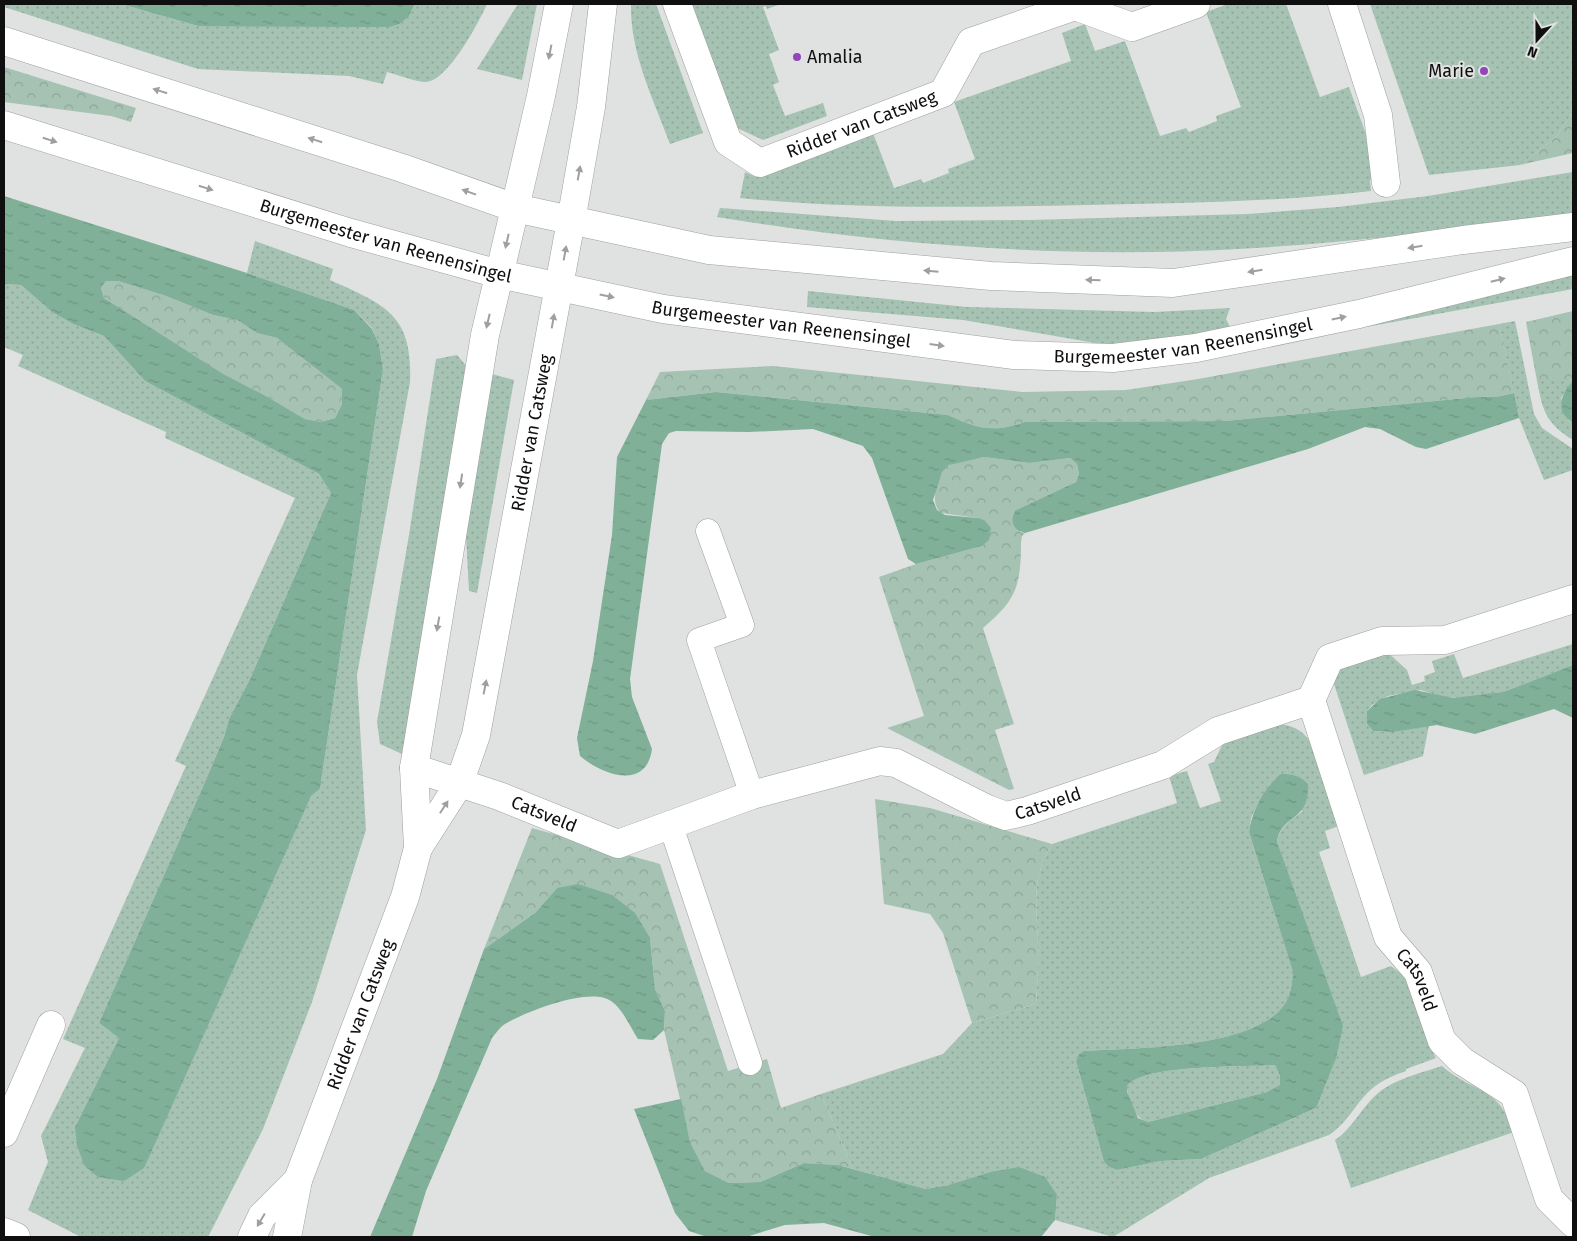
<svg xmlns="http://www.w3.org/2000/svg" width="1577" height="1241" viewBox="0 0 1577 1241" font-family="'Fira Sans',sans-serif">
<style>
.grass{fill:url(#grass-dots);fill-rule:evenodd}
.forest{fill:url(#forest-crowns)}
.water{fill:url(#water-ripples);fill-rule:evenodd}
.lines{fill:none;stroke-linecap:round;stroke-linejoin:round}
.lane-casing{stroke:#9da09f;stroke-width:25}
.street-casing{stroke:#9da09f;stroke-width:29}
.secondary-casing{stroke:#9da09f;stroke-width:29}
.lane{stroke:#fff;stroke-width:24}
.street{stroke:#fff;stroke-width:28}
.secondary{stroke:#fff;stroke-width:28}
.oneway{fill:#9f9f9f}
.poi-dot{fill:#9247b9;stroke:#dfe2e1;stroke-width:2}
.labels{text-anchor:middle;stroke-width:4;stroke-linejoin:round;paint-order:stroke}
.poi-label{font-size:18px;fill:#0e0f0e;stroke:#dfe2e1;text-anchor:start}
.street-label{font-size:18px;fill:#0e0f0e;stroke:#dfe2e1}
</style>
<defs>
<pattern id="grass-dots" width="8" height="8" patternUnits="userSpaceOnUse" patternTransform="scale(1.25)"><rect width="8" height="8" fill="#a5c2b3"/><path d="M2 2h.1M6 6h.1" fill="none" stroke="#8da699" stroke-width="1.8" stroke-linecap="round"/></pattern>
<pattern id="forest-crowns" width="20" height="18" patternUnits="userSpaceOnUse" patternTransform="scale(1.25)"><rect width="20" height="18" fill="#a5c2b3"/><path d="M2 6a3 3 0 1 1 6 0M12 15a3 3 0 1 1 6 0" fill="none" stroke="#8da699"/></pattern>
<pattern id="water-ripples" width="26" height="14" patternUnits="userSpaceOnUse" patternTransform="scale(1.25)"><rect width="26" height="14" fill="#80b097"/><path d="M2 4q2-2 4 0t4 0M15 11q2-2 4 0t4 0" fill="none" stroke="#6d9681"/></pattern>
</defs>
<rect width="100%" height="100%" fill="#dfe2e1"/>
<g class="grass">
<path d="M4 4H121L198 26 409 16 415 4H487C479 22 447 83 425 82 413 81 399 75 387 72L383 84 349 76 198 69 4 7Z"/>
<path d="M518 4H537L522 80 477 69Z"/>
<path d="M631 4H656L703 133 670 144C653 98 630 53 631 4Z"/>
<path d="M690 4H781L767 9 766 6 763 7 779 50 769 54 779 82 773 85 785 116 823 103 827 116 763 140 737 128Z"/>
<path d="M1228 4H1286L1320 97 1349 87 1381 176 1370 180 1371 191C1277 202 1182 203 1088 205 971 207 856 210 740 198L745 172 754 176 873 133 894 188 921 179 923 183 949 173 948 169 975 159 954 102 1071 61 1062 33 1085 24 1095 51 1125 41 1160 136 1186 128 1189 132 1217 121 1216 116 1241 107 1206 12Z"/>
<path d="M1370 4H1573V112L1556 137 1520 165 1429 175Z"/>
<path d="M1573 172V214C1462 229 1350 243 1238 249 1065 259 888 245 717 217L720 208 896 221 1029 220 1248 214 1338 207 1428 196Z"/>
<path d="M255 241 333 269 330 280C385 305 413 314 410 382L357 675 366 830 312 1002 263 1129 208 1237H81L28 1210 48 1162 41 1136 85 1048 63 1039 186 766 175 761 295 498 165 438 166 432 18 366 23 355 4 347V284L21 285 52 312 73 324 104 336 145 381 319 474 331 493 250 679 229 719 224 737 205 782 99 1023 119 1038 75 1127 311 796 320 789 383 369 379 344 372 328 354 310 247 273Z"/>
<path d="M1573 272V289L1366 327 1364 323Z"/>
<path d="M808 291 967 307 1155 312 1230 308 1226 319 1230 327C1188 335 1145 346 1101 344L963 320 807 307Z"/>
<path d="M1515 321 1534 414 1542 428 1573 449V470L1544 480 1519 418 1499 324Z"/>
<path d="M457 355 468 368 402 754 380 744 377 722 409 535 436 359Z"/>
<path d="M492 374 514 380 477 593 469 591 466 535Z"/>
<path d="M1537 381H1573L1561 398 1569 421 1573 423V440C1546 423 1543 412 1537 381Z"/>
<path d="M1573 644V665L1503 692 1471 697 1444 698 1421 690 1388 696 1372 705 1367 711V724L1373 731 1393 732 1429 725 1423 756 1364 775 1333 681 1339 666 1385 650 1407 670 1412 685 1425 681 1424 676 1435 672 1432 661 1454 654 1463 678Z"/>
<path d="M1281 724C1296 727 1304 731 1312 745L1339 826 1325 831 1330 848 1319 852 1361 977 1391 966 1404 976 1408 984 1430 1047 1436 1058 1406 1069V1071C1395 1075 1384 1079 1374 1087 1356 1101 1350 1121 1329 1135L1209 1178 1113 1237 1055 1220 1057 1195 949 1185 926 1189 853 1169 821 1094 943 1054 972 1023 1036 1004C1037 985 1039 965 1038 945 1037 907 1030 879 1052 844L1177 803 1169 776 1187 771 1200 808 1221 801 1208 764 1214 762 1224 741ZM1259 801 1303 811C1291 820 1280 826 1277 842L1316 1108 1201 1159 1161 1161 1117 1170 1109 1167 1104 1162 1076 1061 1079 1054 1084 1051C1134 1048 1253 1049 1284 1005 1291 995 1292 984 1293 972L1249 832 1251 818Z"/>
<path d="M1275 1065 1280 1076V1086L1267 1092 1148 1122C1134 1118 1127 1100 1127 1086 1142 1064 1246 1067 1275 1065Z"/>
<path d="M1442 1066C1473 1093 1499 1086 1514 1132L1351 1188 1335 1140C1353 1128 1361 1108 1377 1094 1394 1079 1421 1073 1442 1066Z"/>
</g>
<g class="forest">
<path d="M4 67 136 108 131 122 111 116 4 102Z"/>
<path d="M1573 112V153L1520 165 1556 137Z"/>
<path d="M106 281H118L166 296 213 315 237 320 257 333 277 338 342 389V404L335 418 321 422 305 419 266 396 223 375 104 298 101 288Z"/>
<path d="M1573 311V381H1537L1526 322Z"/>
<path d="M1499 324 1514 393 1496 397H1477L1225 421 1025 422C991 433 979 429 948 415L716 392 646 400 660 372 773 366 1022 392 1126 390 1198 379Z"/>
<path d="M984 457 1029 463 1070 458 1077 464 1079 474 1076 482 1016 510 1020 532 1025 533 1022 536 1021 542C1021 587 1016 600 983 628L1014 724 995 730 1014 789 1009 790 887 728 924 716 879 577 916 564 982 546 978 518 941 513C929 504 936 472 949 465 959 460 973 459 984 457Z"/>
<path d="M875 799 930 808 1052 844C1030 879 1037 907 1038 945 1039 965 1037 985 1036 1004L972 1023 943 933 930 914 884 904Z"/>
<path d="M532 828 660 864 728 1071 767 1059 781 1108 821 1094 853 1169 838 1165 804 1163 760 1182 729 1183 705 1171 690 1142 664 1030 665 1011 655 989 650 938 557 888 535 913 484 949Z"/>
</g>
<g class="water">
<path d="M121 4H415L409 16 399 24 389 27H346L198 26Z"/>
<path d="M4 196 247 273 354 310 372 329 379 344 383 369 320 789 311 796 144 1168 124 1181 98 1177 84 1165 77 1145 75 1127 119 1038 99 1023 205 782 224 737 229 719 250 679 331 493 319 474 145 381 104 336 73 324 52 312 21 285 4 284ZM106 281H118L166 296 213 315 237 320 257 333 277 338 342 389V404L335 418 321 422 305 419 266 396 223 374 104 298 101 288Z"/>
<path d="M1573 381V423C1554 411 1561 394 1573 381Z"/>
<path d="M716 392 948 415C979 429 991 433 1025 422L1225 421 1477 397H1496L1514 393 1519 418 1426 449 1416 447 1380 429 1365 427 1308 449 1025 533C1013 530 1009 521 1016 510L1076 482 1079 474 1077 464 1070 458 1029 463 984 457 949 465 942 472 933 500 937 510 945 515 978 518 984 520 991 528 989 540 982 546 916 564 908 559 872 458 863 446 813 429 749 432 676 431 669 433 662 444 630 679 632 697 652 749C646 792 601 774 580 756L577 738 593 661 612 535 617 457 646 400Z"/>
<path d="M1573 665V718L1554 709 1475 734 1437 725 1393 732 1373 731 1367 724V711L1380 699 1415 690 1453 698 1503 692Z"/>
<path d="M1281 774C1293 774 1300 776 1308 784 1309 824 1282 812 1277 842L1343 1026 1336 1058 1316 1108 1201 1159 1161 1161 1117 1170 1109 1167 1104 1162 1076 1061 1079 1054 1084 1051C1134 1048 1253 1049 1284 1005 1291 995 1292 984 1293 972L1249 832C1252 809 1264 789 1281 774ZM1275 1065 1280 1076V1085L1267 1092 1148 1122 1138 1118 1127 1092V1086C1142 1064 1246 1067 1275 1065Z"/>
<path d="M578 884 612 895 635 913 650 938 655 989 665 1011 664 1030 653 1040 638 1039C630 1027 623 1009 611 1001 590 986 525 1012 505 1024 500 1027 496 1033 492 1038L426 1191 412 1237H370L437 1079 484 949 535 913 557 888Z"/>
<path d="M681 1099 690 1142 705 1171 729 1183 760 1182 804 1163 838 1165 926 1189 949 1185 991 1172 1019 1167 1045 1177 1057 1195 1055 1220 1041 1237H875L824 1223 785 1225 746 1237H707L689 1231 675 1213 634 1109Z"/>
</g>
<g class="lines">
<defs>
<g id="lane">
<path d="M708 531 742 625 699 640 752 795"/>
<path d="M670 823 750 1063"/>
</g>
<g id="street">
<path id="s1" d="M677 4 728 142 760 163 943 93 971 42 1075 6 1132 27 1196 4"/>
<path d="M1342 4 1378 115 1386 183"/>
<path d="M515 208 541 96 559 4"/>
<path d="M571 221 591 107 603 4"/>
<path id="s2" d="M1573 599 1445 640 1382 641 1330 658 1311 700 1388 937 1418 972 1442 1041 1462 1061 1514 1094 1549 1199 1573 1223"/>
<path id="s3" d="M414 768 499 796 618 844 752 795 880 761 896 763 987 809 1006 816 1027 811 1163 765 1218 731 1311 700"/>
<path d="M4 1133 51 1025"/>
<path d="M4 1232 16 1237"/>
</g>
<g id="secondary">
<path d="M4 41 402 168 515 208 709 250 991 276 1173 283 1463 240 1573 227"/>
<path id="s4" d="M4 125 351 233 499 274 663 309 1014 355 1113 358 1196 348 1359 314 1573 261"/>
<path id="s5" d="M418 848 459 784 476 735 571 221"/>
<path d="M252 1237 262 1216 298 1180"/>
<path id="s6" d="M287 1237 298 1180 405 897 418 848 414 768 485 335 515 208"/>
</g>
</defs>
<use href="#lane" class="lane-casing"/>
<use href="#street" class="street-casing"/>
<use href="#secondary" class="secondary-casing"/>
<use href="#lane" class="lane"/>
<use href="#street" class="street"/>
<use href="#secondary" class="secondary"/>
</g>
<defs><path id="oneway-solid" d="M-6-.8H1V-3.2L6.5 0L1 3.2V.8H-6Z" transform="scale(1.25)"/></defs>
<g class="oneway">
<use href="#oneway-solid" transform="translate(550 52) rotate(101)"/>
<use href="#oneway-solid" transform="translate(160 91) rotate(-162)"/>
<use href="#oneway-solid" transform="translate(50 140) rotate(17)"/>
<use href="#oneway-solid" transform="translate(315 140) rotate(-162)"/>
<use href="#oneway-solid" transform="translate(579 173) rotate(-80)"/>
<use href="#oneway-solid" transform="translate(206 188) rotate(17)"/>
<use href="#oneway-solid" transform="translate(469 192) rotate(-160)"/>
<use href="#oneway-solid" transform="translate(507 241) rotate(103)"/>
<use href="#oneway-solid" transform="translate(1415 247) rotate(171)"/>
<use href="#oneway-solid" transform="translate(565 253) rotate(-80)"/>
<use href="#oneway-solid" transform="translate(931 271) rotate(-175)"/>
<use href="#oneway-solid" transform="translate(1255 271) rotate(171)"/>
<use href="#oneway-solid" transform="translate(1093 280) rotate(-178)"/>
<use href="#oneway-solid" transform="translate(1498 280) rotate(-14)"/>
<use href="#oneway-solid" transform="translate(607 296) rotate(12)"/>
<use href="#oneway-solid" transform="translate(1339 318) rotate(-12)"/>
<use href="#oneway-solid" transform="translate(488 321) rotate(103)"/>
<use href="#oneway-solid" transform="translate(553 321) rotate(-80)"/>
<use href="#oneway-solid" transform="translate(937 345) rotate(8)"/>
<use href="#oneway-solid" transform="translate(461 481) rotate(99)"/>
<use href="#oneway-solid" transform="translate(438 624) rotate(100)"/>
<use href="#oneway-solid" transform="translate(485 687) rotate(-79)"/>
<use href="#oneway-solid" transform="translate(444 807) rotate(-57)"/>
<use href="#oneway-solid" transform="translate(261 1220) rotate(121)"/>
</g>
<g class="poi-dot">
<circle cx="797" cy="57" r="5"/>
<circle cx="1484" cy="71" r="5"/>
</g>
<g class="labels">
<g class="poi-label">
<text x="807" y="63">Amalia</text>
<text x="1474" y="77" text-anchor="end">Marie</text>
</g>
<g class="street-label">
<text dy="6" stroke="none"><textPath href="#s1" startOffset="294">Ridder van Catsweg</textPath></text>
<text dy="6" stroke="none"><textPath href="#s4" startOffset="399">Burgemeester van Reenensingel</textPath></text>
<text dy="6" stroke="none"><textPath href="#s4" startOffset="804">Burgemeester van Reenensingel</textPath></text>
<text dy="6" stroke="none"><textPath href="#s4" startOffset="1209">Burgemeester van Reenensingel</textPath></text>
<text dy="6" stroke="none"><textPath href="#s5" startOffset="435">Ridder van Catsweg</textPath></text>
<text dy="6" stroke="none"><textPath href="#s3" startOffset="675">Catsveld</textPath></text>
<text dy="6" stroke="none"><textPath href="#s3" startOffset="138">Catsveld</textPath></text>
<text dy="6" stroke="none"><textPath href="#s2" startOffset="600">Catsveld</textPath></text>
<text dy="6" stroke="none"><textPath href="#s6" startOffset="235">Ridder van Catsweg</textPath></text>
</g>
</g>
<rect width="1577" height="1241" fill="none" stroke="#0e0f0e" stroke-width="10"/>
<g transform="translate(1537 40) rotate(201)" stroke="#dfe2e1" stroke-width="4" paint-order="stroke">
<path d="M0-4L9 19L0 12L-9 19Z" fill="#0e0f0e"/>
<text y="-8" font-size="14" font-weight="bold" text-anchor="middle" fill="#0e0f0e">N</text>
</g>
</svg>
